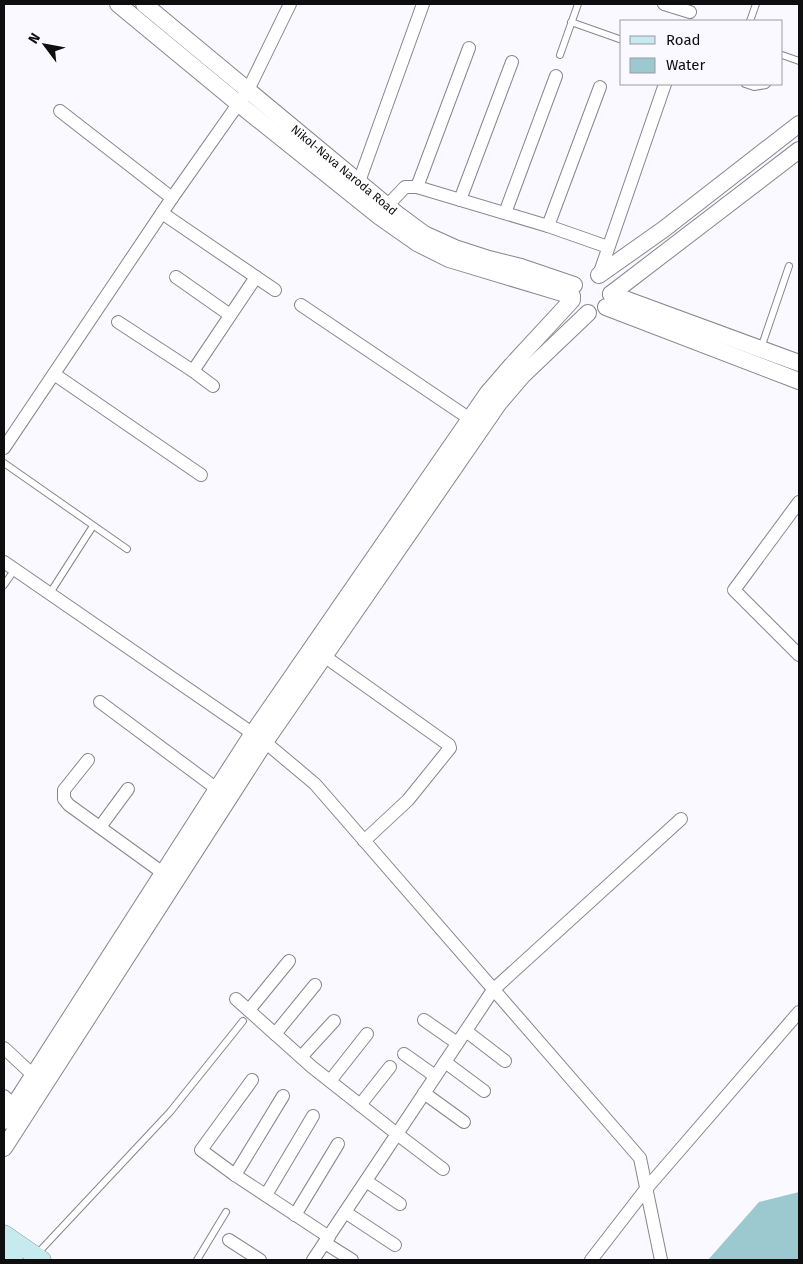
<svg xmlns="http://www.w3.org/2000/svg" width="803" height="1264" viewBox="0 0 803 1264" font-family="'Fira Sans',sans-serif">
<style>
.water{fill:#9cc8d0}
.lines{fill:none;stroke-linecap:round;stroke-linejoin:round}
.service-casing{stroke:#87858e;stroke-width:8}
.minor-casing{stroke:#87858e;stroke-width:14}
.tertiary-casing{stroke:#87858e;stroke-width:18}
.secondary-casing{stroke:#87858e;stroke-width:19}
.service{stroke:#fff;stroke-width:6}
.minor{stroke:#fff;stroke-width:12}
.tertiary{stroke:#fff;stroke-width:16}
.secondary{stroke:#c7eaee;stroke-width:18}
.labels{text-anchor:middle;stroke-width:4;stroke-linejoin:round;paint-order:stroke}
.street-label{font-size:12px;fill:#0e0d10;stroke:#faf9ff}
</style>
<rect width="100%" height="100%" fill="#faf9ff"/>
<path class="water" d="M799 1192V1260H708L759 1202Z"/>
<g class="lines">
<defs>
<g id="service">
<path d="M750 21 756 4"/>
<path d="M571 22 622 40"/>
<path d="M560 55 578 4"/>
<path d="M782 55 799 61"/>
<path d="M745 84 754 87 766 85 767 84"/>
<path d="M761 348 789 266"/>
<path d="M4 463 127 549"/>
<path d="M4 585 15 569"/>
<path d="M50 593 93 526"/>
<path d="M36 1255 170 1112 243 1021"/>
<path d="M197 1260 226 1212"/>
</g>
<g id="minor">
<path d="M664 4 690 12"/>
<path d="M469 48 417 187 548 226 608 247"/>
<path d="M60 111 172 198"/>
<path d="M356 190 423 4"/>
<path d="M460 200 512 62"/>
<path d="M387 206 405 187H417"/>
<path d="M162 213 275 290"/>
<path d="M505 213 556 76"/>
<path d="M548 226 600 87"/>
<path d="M599 275 665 84"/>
<path d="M176 277 230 315"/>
<path d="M301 305 470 419"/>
<path d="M118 322 193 371"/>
<path d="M54 374 201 475"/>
<path d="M213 386 193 371 256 277"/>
<path d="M4 448 172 198 248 90 290 4"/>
<path d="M799 502 734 590 799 655"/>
<path d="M4 562 265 742 315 784 640 1158 661 1260"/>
<path d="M324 656 449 745 450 748 408 800 364 841"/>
<path d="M100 702 217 789"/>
<path d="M88 760 64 790V799L69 805 163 873"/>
<path d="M100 827 128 789"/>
<path d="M236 999 312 1067 397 1134 443 1169"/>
<path d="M249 1010 289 961"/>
<path d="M424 1020 457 1043"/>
<path d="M466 1031 505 1061"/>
<path d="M275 1034 315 985"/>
<path d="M4 1048 33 1075"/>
<path d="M404 1054 435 1076"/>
<path d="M301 1057 334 1021"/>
<path d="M445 1062 484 1091"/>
<path d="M252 1080 201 1150 235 1175 329 1237"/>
<path d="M330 1081 367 1034"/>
<path d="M424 1093 464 1122"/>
<path d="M4 1096 14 1105"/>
<path d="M360 1105 390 1067"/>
<path d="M235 1175 283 1096"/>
<path d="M366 1181 400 1204"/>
<path d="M266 1195 313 1116"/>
<path d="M345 1212 395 1245"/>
<path d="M295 1215 338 1144"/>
<path d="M229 1240 260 1260"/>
<path d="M325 1243 352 1260"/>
<path d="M313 1260 493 990 681 819"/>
<path d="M591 1260 646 1189 799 1012"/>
</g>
<g id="tertiary">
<path d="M118 4 239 104 380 217 417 243 449 259 572 296"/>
<path id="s1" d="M144 4 397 214 424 234 455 248 489 259 521 267 574 285"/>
<path d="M599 275 664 229 799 124"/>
<path d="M611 294 799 150"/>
<path d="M611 294 799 363"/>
<path d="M606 307 799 381"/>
<path d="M4 1121 253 733 487 394 512 365 572 300"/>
<path d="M4 1148 265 742 499 403 523 375 588 313"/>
</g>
<g id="secondary">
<path d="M4 1234 42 1260"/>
<path d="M4 1253 14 1260"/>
</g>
</defs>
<use href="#service" class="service-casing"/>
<use href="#minor" class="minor-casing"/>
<use href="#tertiary" class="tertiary-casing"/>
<use href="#secondary" class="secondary-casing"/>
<use href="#service" class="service"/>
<use href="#minor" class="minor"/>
<use href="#tertiary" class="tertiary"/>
<use href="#secondary" class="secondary"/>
</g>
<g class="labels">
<g class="street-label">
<text dy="4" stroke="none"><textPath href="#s1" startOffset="260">Nikol-Nava Naroda Road</textPath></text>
</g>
</g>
<rect width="803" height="1264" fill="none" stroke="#0e0d10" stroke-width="10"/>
<rect x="620" y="20" width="162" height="65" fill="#faf9ff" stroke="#9c9b9f"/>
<rect x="630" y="36" width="25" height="8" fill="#c7eaee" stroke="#9c9b9f"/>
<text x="666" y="45" font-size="15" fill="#0e0d10">Road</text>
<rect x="630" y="58" width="25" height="15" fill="#9cc8d0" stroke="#9c9b9f"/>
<text x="666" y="70" font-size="15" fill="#0e0d10">Water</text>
<g transform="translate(45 45) rotate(302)" stroke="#faf9ff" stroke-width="4" paint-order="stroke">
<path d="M0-4L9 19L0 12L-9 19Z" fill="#0e0d10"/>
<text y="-8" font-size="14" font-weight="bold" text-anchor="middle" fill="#0e0d10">N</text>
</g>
</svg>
